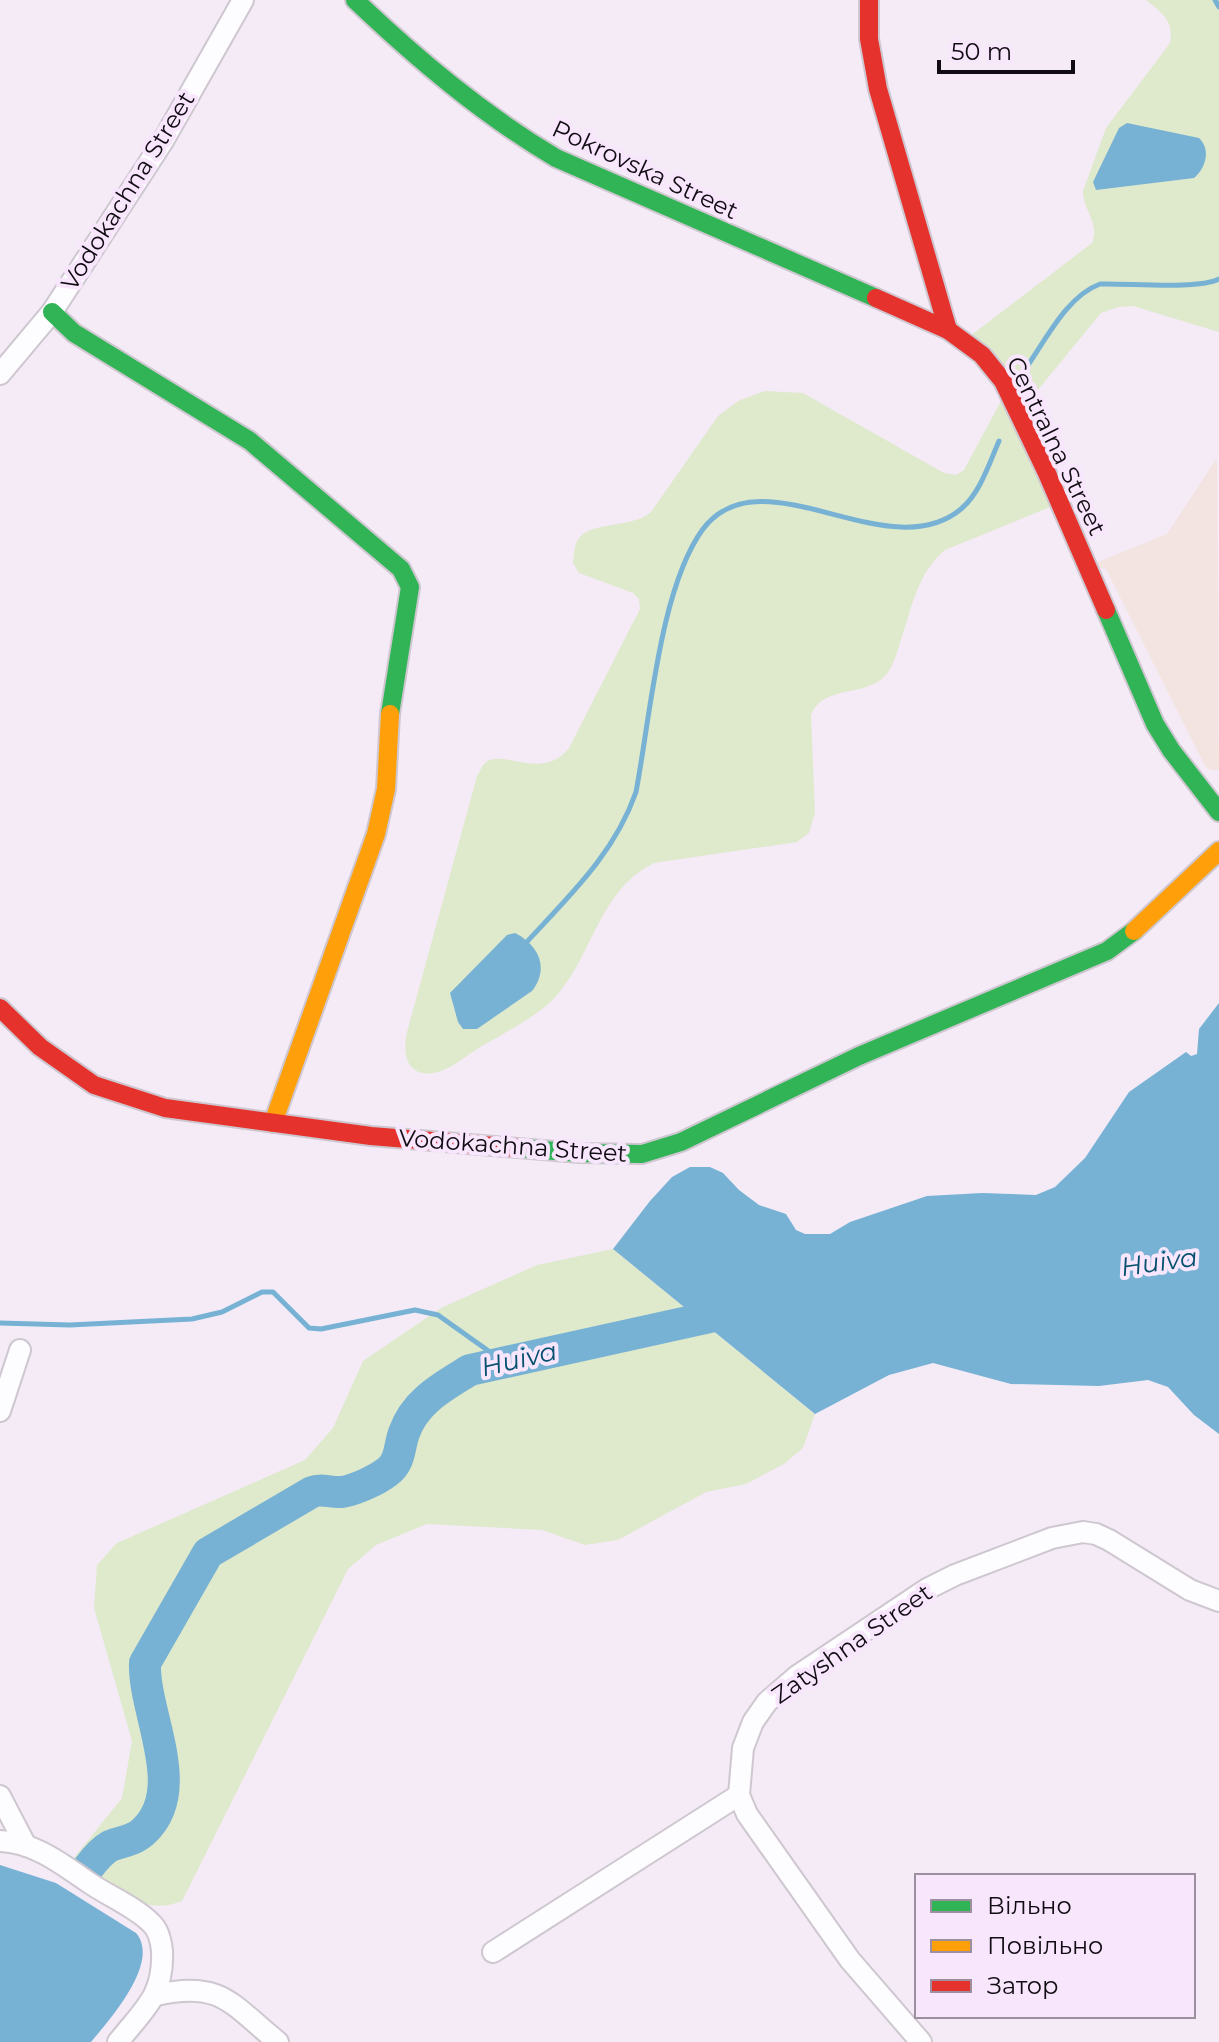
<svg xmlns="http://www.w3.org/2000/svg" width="1219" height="2042" viewBox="0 0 1219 2042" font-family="Montserrat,sans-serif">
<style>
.commercial{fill:#f3e4e1}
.green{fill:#dfe9cc}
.water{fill:#77b2d4}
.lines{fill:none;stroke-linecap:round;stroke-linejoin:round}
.stream{stroke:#77b2d4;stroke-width:5}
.river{stroke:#77b2d4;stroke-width:32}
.street-casing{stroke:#cec7d0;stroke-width:24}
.fast-casing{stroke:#cec7d0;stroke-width:22}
.slow-casing{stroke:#cec7d0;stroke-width:22}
.jam-casing{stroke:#cec7d0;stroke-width:22}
.street{stroke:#fdfcfe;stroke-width:20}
.fast{stroke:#30b455;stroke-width:18}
.slow{stroke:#ff9f0a;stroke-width:18}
.jam{stroke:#e5322d;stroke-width:18}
.labels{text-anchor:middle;stroke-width:8;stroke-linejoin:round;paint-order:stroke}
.street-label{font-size:24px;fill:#110c13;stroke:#f8e6fc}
.water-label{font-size:26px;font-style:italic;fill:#05506e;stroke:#f8e6fc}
</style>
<rect width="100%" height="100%" fill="#f4ebf7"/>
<path class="commercial" d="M1217 458 1219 770H1211L1205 766 1106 569 1088 566 1167 534Z"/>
<g class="green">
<path d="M1146 0H1219V332L1133 306 1118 307 1101 313 1019 413 1060 503 945 550C917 573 911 611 900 643 896 655 893 668 884 677 863 697 823 685 811 715L815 813 809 833 797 842 654 863C600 890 594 951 558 994 540 1016 501 1034 477 1049 462 1059 441 1077 422 1073 403 1068 404 1046 407 1032L477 776C480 772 481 767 484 764 501 746 541 783 569 748L640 609 639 599 633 593 579 573 573 563C574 557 574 549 576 544 584 519 631 530 651 512L718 416 738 401 765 391 803 393 944 473 956 475 964 470 1007 390 965 340 1092 243C1100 222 1083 211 1083 191L1106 128 1170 43C1174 20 1162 13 1146 0Z"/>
<path d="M613 1249 815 1414 803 1448 784 1464 746 1484 706 1492 618 1540 585 1545 542 1530 427 1524 376 1545 348 1569 182 1901C143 1918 106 1885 74 1864L73 1859 122 1798 132 1741 94 1608 97 1565 117 1543 305 1460 333 1428 363 1361 441 1308 537 1265Z"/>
</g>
<g class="water">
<path d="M1127 123 1199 138C1211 149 1206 168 1194 178L1096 190 1093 182 1119 128Z"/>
<path d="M515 933C540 946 549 969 532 991L477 1029H463L458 1022 450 993 507 935Z"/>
<path d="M1219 1003V1434L1194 1415 1168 1387 1148 1380 1099 1386 1011 1384 933 1363 889 1375 815 1414 613 1249 650 1201 672 1177 690 1167H710L723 1173 739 1190 759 1205 786 1214 796 1230 805 1234H830L850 1222 927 1196 982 1193 1036 1195 1055 1187 1085 1158 1129 1092 1186 1052 1191 1056 1197 1054 1199 1029Z"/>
<path d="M0 1865 56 1883 136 1933C161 1962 110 2019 91 2042H0Z"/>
</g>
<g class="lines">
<g class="stream">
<path d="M1215 0 1219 7"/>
<path d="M1019 378C1042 348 1064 297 1100 284 1128 283 1198 290 1219 279"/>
<path d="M524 945C568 897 614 855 636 792 650 719 660 587 703 529 762 451 888 570 961 509 980 493 989 464 999 441"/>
<path d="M0 1323 70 1325 192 1319 222 1312 262 1292H273L309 1328 321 1329 415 1310 438 1315 504 1362"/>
</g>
<path class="river" d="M88 1868C94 1860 101 1851 110 1846 122 1841 134 1841 144 1831 189 1789 143 1713 145 1663L208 1553 312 1492C322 1488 331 1493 342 1492 355 1490 377 1480 387 1472 401 1462 399 1446 404 1433 415 1401 444 1386 470 1370L742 1310"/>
<defs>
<g id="street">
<path d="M0 374 52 312 163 141 243 0"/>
<path d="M0 1411 20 1350"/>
<path d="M0 1796 26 1846"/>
<path d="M0 1841C34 1842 62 1864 88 1882 108 1896 134 1906 151 1923 159 1930 161 1941 162 1951 164 1996 144 2009 118 2042"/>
<path d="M493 1952 739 1795"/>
<path d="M156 1995C221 1980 231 2004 278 2042"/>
<path d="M921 2042 850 1960 747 1814 739 1795 743 1748 753 1722 767 1702 797 1676 927 1589 955 1575 1052 1538 1083 1532 1096 1534 1109 1540 1190 1590 1219 1601"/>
</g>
<g id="fast">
<path d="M355 0C417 59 482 114 556 158L876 298"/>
<path d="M52 312 74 333 250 441 401 569 410 587 390 714"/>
<path d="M1106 610 1155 724 1171 750 1219 812"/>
<path d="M518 1148 580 1153 642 1154 681 1142 859 1056 1107 951 1134 931"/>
</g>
<g id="slow">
<path d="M1134 931 1219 851"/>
<path d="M273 1123 376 834 386 789 390 714"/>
</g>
<g id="jam">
<path d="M869 0V39L878 89 948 330"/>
<path d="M876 298 948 330 982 355 1003 381 1046 471 1106 610"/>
<path d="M0 1008 40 1047 94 1085 165 1108 371 1136 518 1148"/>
</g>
</defs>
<use href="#street" class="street-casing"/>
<use href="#fast" class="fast-casing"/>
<use href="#slow" class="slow-casing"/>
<use href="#jam" class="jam-casing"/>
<use href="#street" class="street"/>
<use href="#fast" class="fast"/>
<use href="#slow" class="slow"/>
<use href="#jam" class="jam"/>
</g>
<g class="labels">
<g class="street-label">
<text transform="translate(645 170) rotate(25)" y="8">Pokrovska Street</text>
<text transform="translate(128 191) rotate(-58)" y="8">Vodokachna Street</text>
<text transform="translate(1056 446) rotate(64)" y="8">Centralna Street</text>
<text transform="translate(513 1146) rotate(4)" y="8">Vodokachna Street</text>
<text transform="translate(852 1644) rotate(-35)" y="8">Zatyshna Street</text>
</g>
<g class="water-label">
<text transform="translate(1159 1262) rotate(-8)" y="9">Huiva</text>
<text transform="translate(519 1359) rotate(-13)" y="9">Huiva</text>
</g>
</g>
<rect x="915" y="1874" width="280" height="144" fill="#f8e6fc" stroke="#9c8f9f" stroke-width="2"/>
<rect x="931" y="1900" width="40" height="12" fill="#30b455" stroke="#9c8f9f" stroke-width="2"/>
<text x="987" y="1914" font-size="24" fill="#110c13">Вільно</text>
<rect x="931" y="1940" width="40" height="12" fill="#ff9f0a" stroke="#9c8f9f" stroke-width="2"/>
<text x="987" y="1954" font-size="24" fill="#110c13">Повільно</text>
<rect x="931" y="1980" width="40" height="12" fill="#e5322d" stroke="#9c8f9f" stroke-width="2"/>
<text x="987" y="1994" font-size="24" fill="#110c13">Затор</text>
<path d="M939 60v12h134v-12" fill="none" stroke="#110c13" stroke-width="4"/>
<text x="951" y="60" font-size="24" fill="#110c13" stroke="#f8e6fc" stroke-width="6" paint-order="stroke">50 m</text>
</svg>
